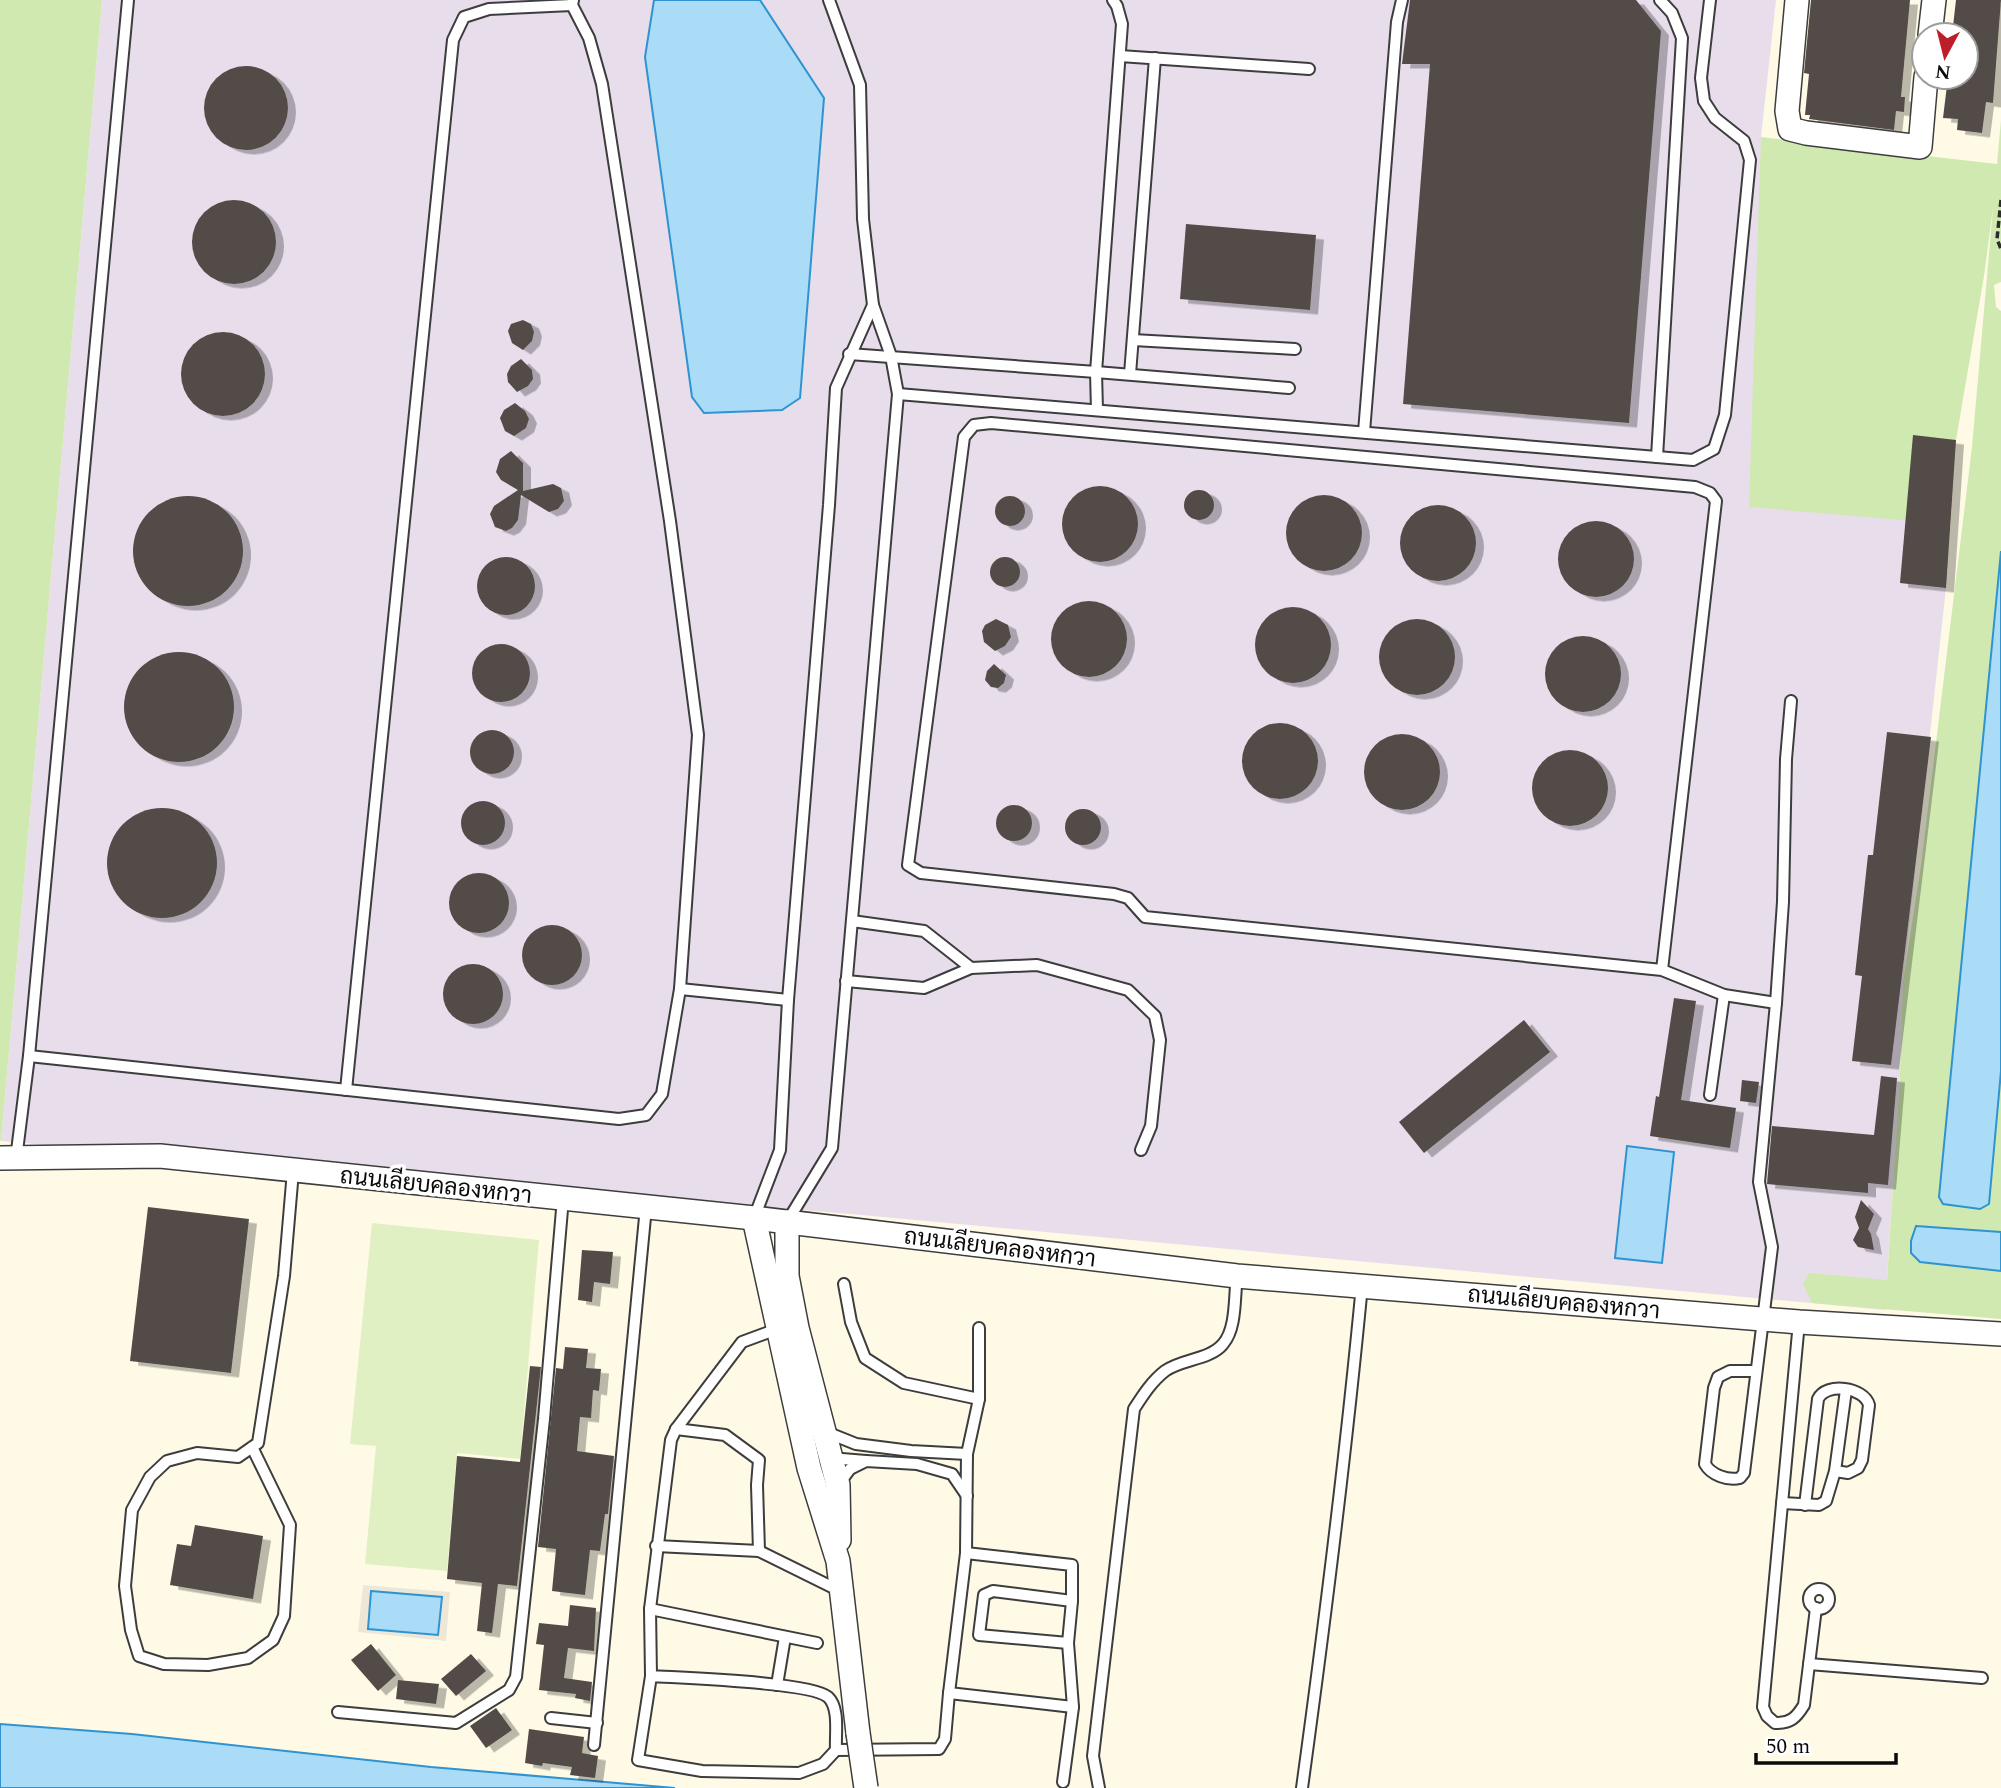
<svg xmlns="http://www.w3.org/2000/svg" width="2001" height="1788" viewBox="0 0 2001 1788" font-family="Spectral,Sarabun,serif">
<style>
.industrial{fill:#e8ddea}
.green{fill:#cfe9b0}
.pitch{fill:#e1f0c2}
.plaza{fill:#ede7d8}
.water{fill:#aadcf8;stroke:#2f93d1;stroke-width:2}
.building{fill:#534b46;filter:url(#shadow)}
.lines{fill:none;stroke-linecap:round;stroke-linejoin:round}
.service-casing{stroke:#3d3d3d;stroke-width:14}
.minor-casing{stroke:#3d3d3d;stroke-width:26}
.path{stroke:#2c2c2c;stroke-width:3.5;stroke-dasharray:7 3.5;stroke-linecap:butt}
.service{stroke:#fff;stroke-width:10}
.minor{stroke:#fff;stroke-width:23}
.minor-bridge-casing{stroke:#3d3d3d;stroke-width:26;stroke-linecap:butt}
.minor-bridge{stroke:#fff;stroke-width:23}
.labels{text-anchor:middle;stroke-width:7;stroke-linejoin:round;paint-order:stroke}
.street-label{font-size:23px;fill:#0a0a0a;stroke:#fff}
</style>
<defs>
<filter id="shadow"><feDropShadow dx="8" dy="4.5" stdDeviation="0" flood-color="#0004"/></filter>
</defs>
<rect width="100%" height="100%" fill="#fffae6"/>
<path class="industrial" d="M102 0H1776L1761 137 1950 524 1946 588 1903 981 1900 1074 1885 1310 862 1215 1 1141Z"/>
<g class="green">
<path d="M0 0H102L1 1141 0 1140Z"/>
<path d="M2001 120V282L1994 285 1996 307 2001 311V551L1939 1197 1989 1204 2001 1071V1232L1917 1226 1911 1240V1253L1920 1262 2001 1271V1319L1812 1303 1803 1284 1809 1273 1887 1280 1900 1074 1903 981 1921 866 1972 447 1993 208 1984 276 1956 440 1950 524 1749 507 1761 137 1997 164Z"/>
</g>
<path class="pitch" d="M372 1223 539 1240 520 1459 457 1453 447 1571 365 1564 376 1446 350 1444Z"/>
<path class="plaza" d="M363 1585 450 1592 446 1641 358 1632Z"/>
<g class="water">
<path d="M654 0H760L824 98 800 398 782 410 704 413 692 397 645 57Z"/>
<path d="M2001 551V1071L1989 1204 1980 1209 1943 1204 1939 1197Z"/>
<path d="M1627 1146 1674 1152 1662 1263 1615 1258Z"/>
<path d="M1916 1226 2001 1232V1271L1920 1262 1911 1253V1241Z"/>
<path d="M371 1591 442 1597 438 1635 368 1629Z"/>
<path d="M0 1724 132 1734 431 1767 675 1788H0Z"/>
</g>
<g class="building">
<path d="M1410 0H1636L1661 31 1629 423 1403 404 1430 64H1402Z"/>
<path d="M1811 0H1910L1901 97H1905L1904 112 1896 111 1894 130 1809 119 1810 115H1805L1809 74 1804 73Z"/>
<path d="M1956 0H2001L1993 103 1986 102 1982 133 1957 130 1958 119 1943 118 1948 77H1966V35H1952Z"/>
<circle cx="246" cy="108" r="42"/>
<circle cx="234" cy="242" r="42"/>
<path d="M1186 224 1316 235 1310 310 1180 299Z"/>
<path d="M523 320 531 324 534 332 532 341 523 350 512 343 508 331 511 324Z"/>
<circle cx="223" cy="374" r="42"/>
<path d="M521 359 532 370 533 379 528 386 517 392 508 382 507 374 511 366Z"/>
<path d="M515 403 525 411 529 419 526 428 514 436 505 431 500 418 504 410Z"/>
<path d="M1913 435 1956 440 1946 588 1900 583Z"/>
<path d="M511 451 523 463V491L553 484 561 488 564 501 558 509 549 512 521 495 518 520 512 528 506 531 495 527 490 514 494 506 518 490 501 480 496 472 500 459Z"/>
<circle cx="1100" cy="524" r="38"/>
<circle cx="1199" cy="505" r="15"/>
<circle cx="1324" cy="533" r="38"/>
<circle cx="188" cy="551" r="55"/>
<circle cx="1010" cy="511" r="15"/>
<circle cx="1438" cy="543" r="38"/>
<circle cx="1596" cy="559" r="38"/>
<circle cx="506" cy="586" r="29"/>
<circle cx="1005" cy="572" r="15"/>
<circle cx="1089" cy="639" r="38"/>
<circle cx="1293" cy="645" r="38"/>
<circle cx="1417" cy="657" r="38"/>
<path d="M996 619 1008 625 1011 637 1005 646 995 651 984 642 982 631 985 625Z"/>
<circle cx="1583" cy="674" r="38"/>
<circle cx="501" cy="673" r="29"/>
<circle cx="179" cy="707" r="55"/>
<path d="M994 664 1006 675 1004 683 998 688 991 687 985 680 987 671Z"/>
<circle cx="1280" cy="761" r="38"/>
<circle cx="492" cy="752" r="22"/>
<path d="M1887 732 1931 737 1891 1065 1852 1061 1862 976 1855 975 1868 855H1873Z"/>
<circle cx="1402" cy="772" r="38"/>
<circle cx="1570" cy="788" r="38"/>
<circle cx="483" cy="823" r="22"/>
<circle cx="1014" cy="823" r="18"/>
<circle cx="162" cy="863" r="55"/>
<circle cx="1083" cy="827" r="18"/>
<circle cx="479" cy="903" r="30"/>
<circle cx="552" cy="955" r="30"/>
<circle cx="473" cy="994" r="30"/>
<path d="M1674 998 1696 1001 1681 1100 1736 1108 1730 1148 1650 1136 1656 1096 1659 1097Z"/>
<path d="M1524 1020 1550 1052 1424 1153 1399 1122Z"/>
<path d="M1881 1076 1897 1078 1888 1185 1868 1183V1193L1767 1184 1772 1126 1874 1135Z"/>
<path d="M1742 1080 1759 1082 1756 1103 1740 1101Z"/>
<path d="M1861 1200 1874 1214 1868 1229 1871 1234 1874 1250 1858 1247 1853 1240 1859 1228 1855 1217Z"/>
<path d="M148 1207 249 1219 231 1373 130 1361Z"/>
<path d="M582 1250 613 1252 610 1284 594 1282 592 1302 578 1300Z"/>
<path d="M565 1347 588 1349 586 1368 601 1369 599 1391 593 1390 591 1418 580 1417 577 1451 614 1456 608 1514H605L600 1551 590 1550 585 1595 552 1591 556 1549 538 1547 556 1368 563 1369Z"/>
<path d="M530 1366 541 1367 517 1586 498 1584 492 1633 477 1631 482 1583 447 1579 457 1456 520 1462Z"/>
<path d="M195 1525 263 1536 253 1599 170 1585 177 1544 191 1546Z"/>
<path d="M570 1605 596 1608 594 1651 568 1648 564 1678 592 1682 590 1701 575 1698 576 1694 539 1690 544 1645 536 1644 539 1623 568 1626Z"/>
<path d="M371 1644 396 1675 378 1691 351 1660Z"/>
<path d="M471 1654 486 1671 456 1696 441 1679Z"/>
<path d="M398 1680 439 1684 436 1704 396 1699Z"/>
<path d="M496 1708 512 1730 486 1748 470 1726Z"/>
<path d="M529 1729 584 1737 582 1753 598 1756 595 1778 570 1775 572 1767 543 1763 542 1766 525 1763Z"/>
</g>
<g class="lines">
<defs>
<g id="service">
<path d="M1120 56 1309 69"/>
<path d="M1133 340 1295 349"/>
<path d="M849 354 1096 372 1122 24 1117 6 1113 0"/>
<path d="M1130 374 1155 58"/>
<path d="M898 394 1693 460 1714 449 1725 415 1750 160 1744 141 1715 118 1704 101 1701 78 1710 0"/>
<path d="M1097 410 1096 372 1289 388"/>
<path d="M1364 432 1397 22 1402 0"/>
<path d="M1657 457 1682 38 1672 13 1660 0"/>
<path d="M852 921 924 931 971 968"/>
<path d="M1662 970 1716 501 1710 493 1695 487 991 423 974 425 964 437 908 865 921 873 1114 894 1128 898 1145 917 1662 970 1724 995 1776 1003"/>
<path d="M846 981 924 988 971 968 1037 965 1128 990 1155 1016 1160 1040 1151 1126 1141 1150"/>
<path d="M680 989 788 1000"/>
<path d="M29 1056 619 1119 646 1115 662 1094 680 989 698 735 670 521 602 84 589 38 572 5 573 0"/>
<path d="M346 1090 453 40 464 17 489 9 572 5"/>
<path d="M1710 1095 1724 995"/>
<path d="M16 1159 29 1056 128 0"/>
<path d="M754 1218 780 1150 788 1000 829 505 836 388 873 305"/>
<path d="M787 1222 832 1148 898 394 891 356 873 305 863 219 860 85 829 0"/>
<path d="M844 1284 851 1322 865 1358 904 1383 979 1399"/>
<path d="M1799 1322 1763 1707 1767 1716 1775 1723C1791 1723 1796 1718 1804 1705L1816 1608"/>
<path d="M1756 1371H1730L1718 1377 1714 1388 1705 1464C1711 1475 1728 1481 1740 1478L1744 1473 1772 1247 1759 1182 1776 1003 1783 902 1786 759 1791 701"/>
<path d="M676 1429 725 1435 759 1460 757 1485 759 1551"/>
<path d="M826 1432 856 1444 911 1451 967 1454"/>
<path d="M252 1447 290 1525 284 1616 273 1640 248 1658 208 1665 164 1664 139 1656 131 1630 125 1586 132 1510 150 1477 167 1461 197 1453 238 1457 258 1443 284 1276 293 1171"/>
<path d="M830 1458 866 1461"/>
<path d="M838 1485 850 1469 866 1461 917 1464 952 1474 967 1496"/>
<path d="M1782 1503 1819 1505 1826 1501 1835 1471 1846 1390"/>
<path d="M1805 1505 1818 1399C1826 1382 1864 1387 1869 1405L1862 1460 1858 1468 1848 1473 1835 1471"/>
<path d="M656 1546 759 1551 840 1591"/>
<path d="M966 1553 1072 1565V1601L1068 1643 1073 1707 1063 1782"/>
<circle cx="1819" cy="1599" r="10"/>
<path d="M650 1609 817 1643"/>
<path d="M1068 1643 979 1635 984 1595 993 1591 1072 1601"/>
<path d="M1809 1664 1982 1678"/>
<path d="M651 1676C681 1678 811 1682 828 1697 840 1708 835 1735 836 1750L823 1764 799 1773 702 1771 638 1760 651 1676 650 1609 671 1440 676 1429 742 1342 780 1328"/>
<path d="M777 1685 785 1637"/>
<path d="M949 1693 1073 1707"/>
<path d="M338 1712 456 1723 509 1690 516 1677 544 1419 563 1198"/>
<path d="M551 1718 597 1723"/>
<path d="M594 1745 646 1207"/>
<path d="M836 1750 939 1749 945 1739 949 1693 966 1553 967 1454 979 1399V1328"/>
<path d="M1099 1788 1093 1756 1134 1409C1143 1395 1152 1381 1165 1371 1181 1359 1210 1360 1223 1344 1237 1328 1234 1296 1237 1276"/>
<path d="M1302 1788C1325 1621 1346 1453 1362 1285"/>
</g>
<g id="minor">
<path d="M1797 0 1787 111 1790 129 1806 133 1920 147 1926 77"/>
<path d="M1930 35 1934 0"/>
<path d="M0 1158 160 1156 754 1218 1237 1276 1799 1322 2001 1334"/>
<path d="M754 1218 809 1468 838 1561 858 1733"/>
<path d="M787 1222V1276L797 1328 838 1485 839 1540"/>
</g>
</defs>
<use href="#service" class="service-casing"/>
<use href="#minor" class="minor-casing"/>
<path class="path" d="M2001 200 1997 239 2001 249"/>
<use href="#service" class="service"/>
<use href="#minor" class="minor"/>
<defs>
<path id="minor-bridge" d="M858 1733 866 1788"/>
</defs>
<use href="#minor-bridge" class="minor-bridge-casing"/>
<use href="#minor-bridge" class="minor-bridge"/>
</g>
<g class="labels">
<g class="street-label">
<text transform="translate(436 1185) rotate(6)" y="8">ถนนเลียบคลองหกวา</text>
<text transform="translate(1000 1247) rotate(7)" y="8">ถนนเลียบคลองหกวา</text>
<text transform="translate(1564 1302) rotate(5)" y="8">ถนนเลียบคลองหกวา</text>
</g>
</g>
<g transform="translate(1945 56) rotate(187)"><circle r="33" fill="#ffffff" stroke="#9d9d9d" stroke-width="2"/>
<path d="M0-5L12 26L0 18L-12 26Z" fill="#bc1f29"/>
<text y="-10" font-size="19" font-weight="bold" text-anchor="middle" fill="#0a0a0a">N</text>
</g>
<path d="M1756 1753v10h140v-10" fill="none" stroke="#0a0a0a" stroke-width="3.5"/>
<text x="1766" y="1753" font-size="21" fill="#0a0a0a" stroke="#ffffff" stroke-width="5" paint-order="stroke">50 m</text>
</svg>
